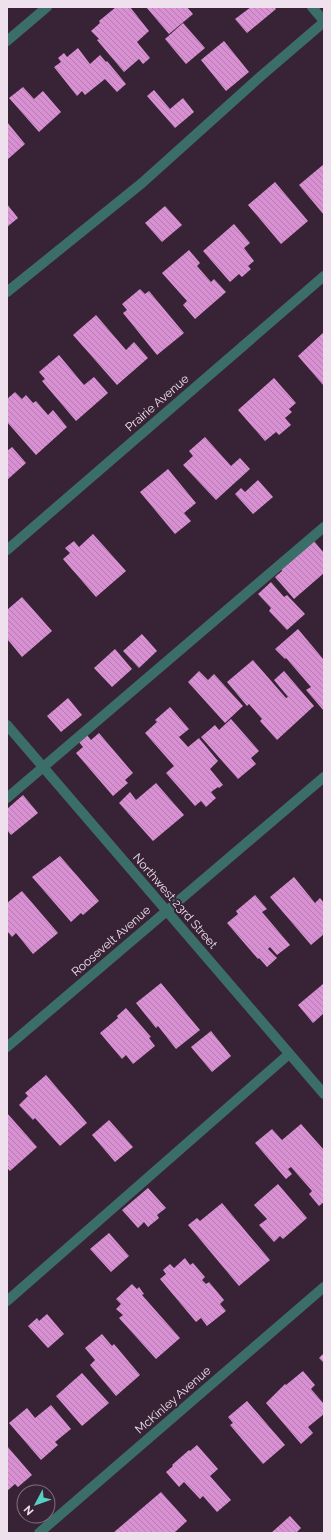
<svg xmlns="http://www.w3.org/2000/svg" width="331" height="1540" viewBox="0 0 331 1540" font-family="Raleway,sans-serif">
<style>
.building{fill:url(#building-back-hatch)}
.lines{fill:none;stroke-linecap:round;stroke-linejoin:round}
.minor{stroke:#3c6e69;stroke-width:10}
.labels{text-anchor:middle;stroke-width:4;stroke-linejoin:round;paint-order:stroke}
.street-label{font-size:12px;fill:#eee0ec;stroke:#382336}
</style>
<defs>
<pattern id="building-back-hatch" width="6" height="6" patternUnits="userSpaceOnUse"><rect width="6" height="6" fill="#d990d2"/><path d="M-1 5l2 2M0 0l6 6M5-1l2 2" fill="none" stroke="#b47daf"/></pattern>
</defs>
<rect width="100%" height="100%" fill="#382336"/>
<g class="building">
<path d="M116 7H130L149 31 137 42 150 58 143 64 139 59 124 72 97 40 99 39 91 31 100 23 99 21Z"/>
<path d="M146 7H187L193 14 169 34Z"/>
<path d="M251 7H274L276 9 247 33 235 19Z"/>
<path d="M183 23 205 48 186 64 165 39Z"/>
<path d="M224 41 249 72 226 91 201 60Z"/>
<path d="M78 48 90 64 100 55 106 62 107 61 126 84 117 92 105 79 85 95 82 91 77 96 54 67 61 62 58 58 64 53 67 57Z"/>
<path d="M23 87 34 99 43 91 61 112 39 132 9 98Z"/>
<path d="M154 90 170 109 183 98 194 112 175 128 147 96Z"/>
<path d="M7 122 25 144 7 160Z"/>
<path d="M324 164V215L299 185Z"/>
<path d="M275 182 308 221 281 244 248 205Z"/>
<path d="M7 204 18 218 7 227Z"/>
<path d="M165 206 182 225 162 242 145 223Z"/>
<path d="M234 224 250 243 244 248 254 261 248 266 251 269 242 277 239 274 230 282 203 251Z"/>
<path d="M189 250 200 263 197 266 211 282 214 279 226 292 195 319 183 305 187 301 162 273Z"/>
<path d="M140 289 145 294 149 291 184 333 157 355 123 313 127 310 122 304Z"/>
<path d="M96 315 126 350 134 342 148 358 117 385 73 335Z"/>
<path d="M324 332V386L298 356Z"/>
<path d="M59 355 84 385 94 377 108 393 76 421 42 381 45 379 39 372Z"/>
<path d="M274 378 296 403 289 409 292 412 285 418 291 425 279 435 276 432 265 441 238 410Z"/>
<path d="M15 392 22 399 26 395 33 403 36 401 48 415 53 410 67 427 36 455 7 422V399Z"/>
<path d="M205 437 231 466 240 458 250 469 216 500 183 465 193 456 189 451Z"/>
<path d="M12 447 26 463 7 480V451Z"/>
<path d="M168 469 196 503 184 513 191 521 175 534 140 492Z"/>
<path d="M258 480 273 497 253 514 235 494 241 488 245 492Z"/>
<path d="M93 534 126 571 96 597 63 559 70 553 65 548 74 541 79 547Z"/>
<path d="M314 541 324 553V573L294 599 275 577 282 571 281 569Z"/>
<path d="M271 582 284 597 287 595 305 614 287 630 269 611 271 608 258 594Z"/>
<path d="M22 597 52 631 22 657 8 640 7 641V610Z"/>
<path d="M298 629 324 660V711L306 690 311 687 286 658 285 659 275 649Z"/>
<path d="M142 634 157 651 139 668 123 651Z"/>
<path d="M115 649 132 669 112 687 94 668Z"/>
<path d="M253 660 286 698 288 697 274 680 284 671 314 706 277 740 260 721 262 719 249 704 247 706 227 682Z"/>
<path d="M199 671 208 680 214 674 243 706 225 723 188 682Z"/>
<path d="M68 698 82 715 61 732 47 716Z"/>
<path d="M170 707 189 729 179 737 188 747 199 738 218 761 210 769 223 785 219 788 218 787 211 792 216 798 206 807 201 801 195 806 166 773 174 766 145 733 157 722 155 720Z"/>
<path d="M231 719 259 751 251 758 256 764 238 779 201 737 215 725 219 730Z"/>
<path d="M99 733 133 773 125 780 128 783 113 796 76 753 83 747 79 742 87 735 91 740Z"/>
<path d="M156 783 184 815 153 841 119 803 130 792 136 800Z"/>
<path d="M23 795 38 813 11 835 7 830V809Z"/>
<path d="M60 856 99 901 83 915 81 913 71 922 32 877Z"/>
<path d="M294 877 315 903 320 898 324 903V934L311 945 270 897Z"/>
<path d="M22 891 58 933 33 954 16 933 12 937 7 931V903Z"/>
<path d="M255 895 267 909 262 912 290 945 277 955 270 947 268 949 277 958 267 967 259 958 258 959 227 923 238 914 236 911Z"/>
<path d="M161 983 200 1030 176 1049 158 1026 156 1028 136 1003Z"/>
<path d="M323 984 324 985V1013L313 1023 298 1005Z"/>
<path d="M126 1008 151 1037 149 1038 155 1046 133 1064 126 1055 122 1059 100 1033 118 1018 117 1016Z"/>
<path d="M211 1031 231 1056 212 1072 191 1047Z"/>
<path d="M46 1075 87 1123 60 1146 35 1118 33 1120 19 1105 28 1096 25 1093Z"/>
<path d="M7 1113 37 1147 10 1171 7 1168Z"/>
<path d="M109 1120 133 1147 115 1162 92 1135Z"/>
<path d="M301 1124 324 1150V1202L319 1206 309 1194 312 1191 291 1167 288 1169 292 1174 286 1179 255 1143 272 1129 282 1140Z"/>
<path d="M278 1184 307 1218 283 1239 280 1236 274 1242 259 1225 267 1219 254 1205Z"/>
<path d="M148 1188 166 1208 157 1215 159 1218 148 1227 144 1222 138 1228 122 1210Z"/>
<path d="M222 1203 270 1260 239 1286 188 1225 197 1218 200 1221Z"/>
<path d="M109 1233 129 1256 111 1272 90 1249Z"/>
<path d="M185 1258 190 1265 193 1263 205 1277 202 1280 206 1284 209 1282 224 1300 220 1304 226 1311 207 1326 201 1318 196 1322 160 1279 166 1274 163 1270 170 1264 174 1268Z"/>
<path d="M132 1284 137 1289 139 1287 144 1294 142 1295 180 1338 156 1359 119 1318 123 1315 116 1309 121 1304 116 1299Z"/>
<path d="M47 1314 64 1334 48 1348 28 1326 37 1318 39 1321Z"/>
<path d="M102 1334 112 1346 114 1344 140 1375 116 1396 90 1365 95 1360 85 1348Z"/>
<path d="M324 1353V1363L319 1358Z"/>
<path d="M303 1371 315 1385 311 1389 324 1404V1414L308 1427 313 1433 301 1444 266 1403 285 1384 286 1385Z"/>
<path d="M82 1373 109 1403 82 1426 56 1396Z"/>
<path d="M247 1401 285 1445 263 1464 230 1425 233 1423 228 1417Z"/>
<path d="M51 1405 71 1429 55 1442 58 1445 41 1460 9 1423 27 1408 35 1418Z"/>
<path d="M197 1445 218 1469 210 1476 231 1500 217 1512 203 1496 200 1499 184 1482 179 1487 166 1472 173 1466 172 1465 189 1450 190 1451Z"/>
<path d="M7 1446 32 1475 18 1487 15 1484 7 1491Z"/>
<path d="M161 1492 187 1521 174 1533H113Z"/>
<path d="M290 1516 301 1528 296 1533H271Z"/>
</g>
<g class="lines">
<g class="minor">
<path d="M312 7 324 21"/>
<path d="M7 41 47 7"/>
<path d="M7 292 142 183 261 76 324 22"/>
<path d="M7 550 324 276"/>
<path d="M7 725 324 1094"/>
<path d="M7 798 324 527"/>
<path d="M7 1047 324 777"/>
<path d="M7 1301 289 1054"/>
<path d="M39 1533 324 1287"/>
</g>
</g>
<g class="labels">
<g class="street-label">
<text transform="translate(157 403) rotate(-41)" y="4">Prairie Avenue</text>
<text transform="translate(175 901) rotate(49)" y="4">Northwest 23rd Street</text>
<text transform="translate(111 941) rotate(-41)" y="4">Roosevelt Avenue</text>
<text transform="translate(173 1400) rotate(-41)" y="4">McKinley Avenue</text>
</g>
</g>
<rect width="331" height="1540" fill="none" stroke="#eee0ec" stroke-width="16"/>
<g transform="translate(36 1504) rotate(229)"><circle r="19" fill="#382336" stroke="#816f7f"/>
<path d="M0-3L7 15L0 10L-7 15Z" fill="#56cec3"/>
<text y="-6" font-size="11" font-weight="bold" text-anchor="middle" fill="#eee0ec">N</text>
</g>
</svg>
